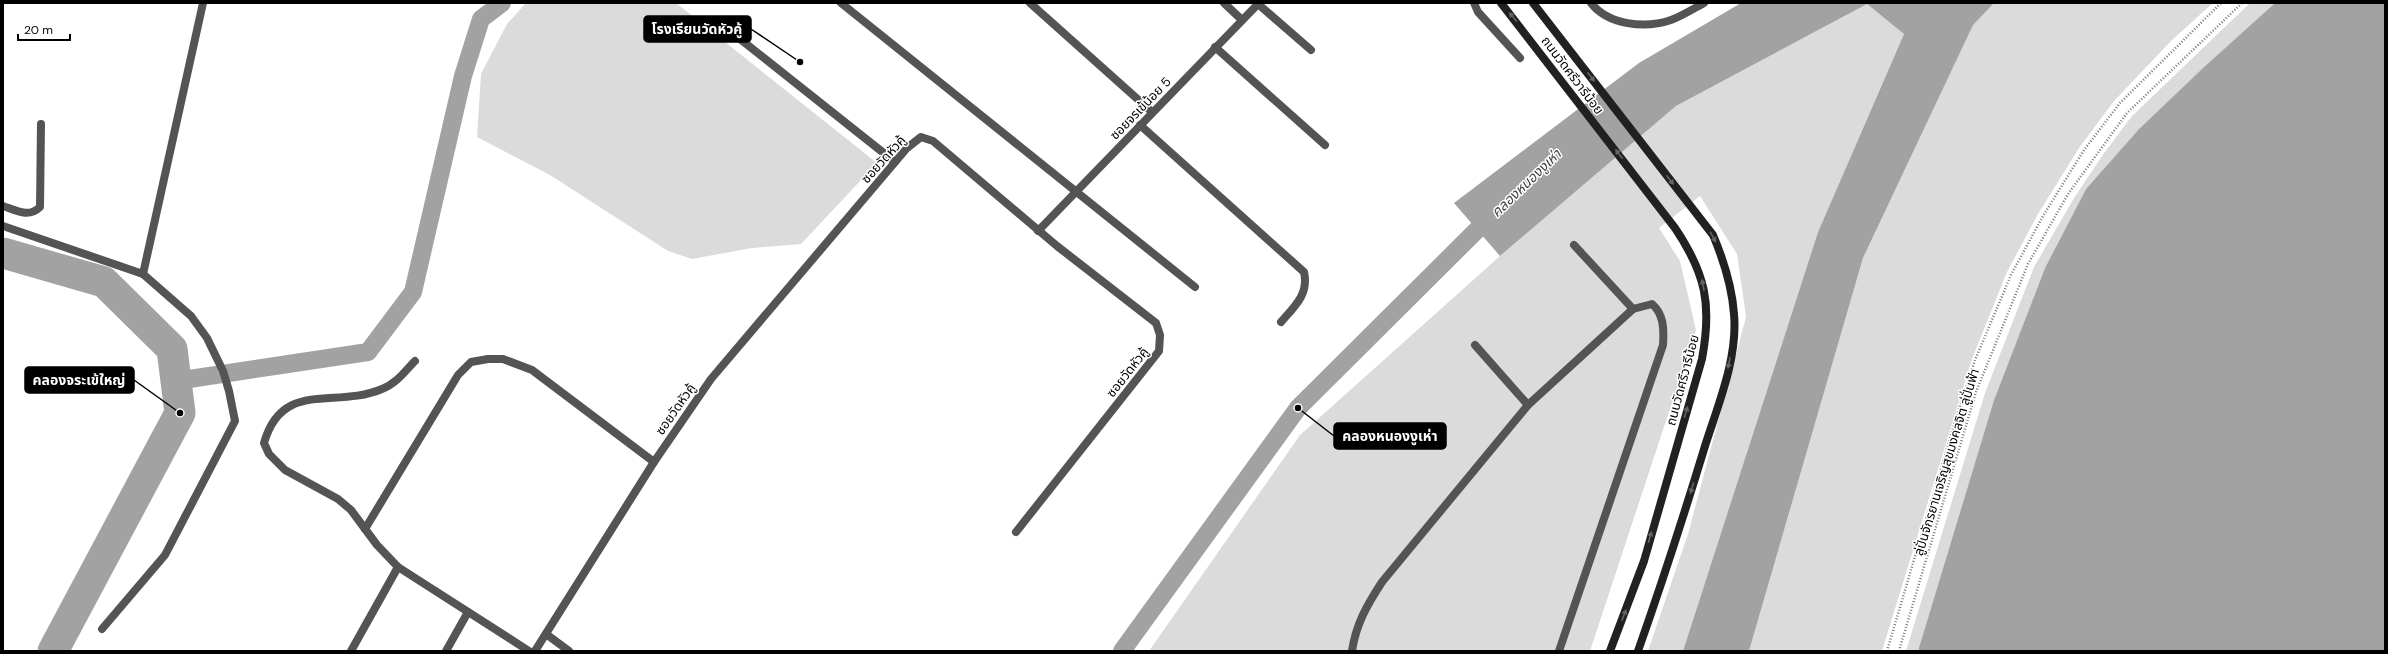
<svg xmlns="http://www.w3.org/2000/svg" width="2388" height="654" viewBox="0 0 2388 654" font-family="'DM Sans','Noto Sans Thai',sans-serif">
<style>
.green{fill:#dbdbdb}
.water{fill:#a2a2a2}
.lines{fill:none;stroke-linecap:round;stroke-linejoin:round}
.canal{stroke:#a2a2a2;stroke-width:18}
.river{stroke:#a2a2a2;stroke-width:31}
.path{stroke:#767676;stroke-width:2.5;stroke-dasharray:1 2;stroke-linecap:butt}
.lane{stroke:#545454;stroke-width:8}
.street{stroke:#545454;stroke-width:8}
.secondary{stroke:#212121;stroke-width:8}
.oneway{fill:#646464}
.labels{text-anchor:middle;stroke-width:3;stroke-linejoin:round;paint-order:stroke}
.street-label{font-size:13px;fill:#000;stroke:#fff}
.water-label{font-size:14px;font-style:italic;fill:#434343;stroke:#fff}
.leader{fill:none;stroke:#000;stroke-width:1.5}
.callout-dot{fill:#000;stroke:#fff;stroke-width:1.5}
.callout{fill:#000;stroke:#000;stroke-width:1.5}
.callout-label{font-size:14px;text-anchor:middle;font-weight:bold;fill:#fff}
</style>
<rect width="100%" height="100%" fill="#fff"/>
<g class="green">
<path d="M526 3H676L877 163 801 244 752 248 692 259 668 251 550 175 477 137 481 74 507 24Z"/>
<path d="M1994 3H2213L2171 41 2114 101 2079 148 2038 214 2007 272 1972 359 1882 651H1749L1863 258 1973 24Z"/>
<path d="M2250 3H2275L2204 67 2139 129 2086 189 2045 268 1994 400 1918 651H1906L1985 393 2034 267 2074 198 2102 156 2132 116Z"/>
<path d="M1867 4 1904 34 1818 232 1683 651H1648L1688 534 1746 317 1737 254 1700 196 1659 228 1680 261 1696 330 1590 651H1149L1300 435 1500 256 1676 106Z"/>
</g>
<g class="water">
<path d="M1741 3H1994L1973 25 1863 258 1749 651H1683L1818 232 1904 34 1867 4 1676 106 1500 256 1454 203 1639 63Z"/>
<path d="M2275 3H2385V651H1918L1994 400 2045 268 2086 189 2139 129 2204 67Z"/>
</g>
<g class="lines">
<g class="canal">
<path d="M176 381 368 352 413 292 463 76 481 19 502 3"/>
<path d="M1122 651 1298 408 1494 213"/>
</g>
<path class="river" d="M3 253 104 282 172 349 180 413 53 651"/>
<g class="path">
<path d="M1887 651 1956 418 1975 360 2011 275 2043 216 2084 150 2120 103 2221 3"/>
<path d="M1899 651 1976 392 2028 264 2068 194 2127 113 2242 3"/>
</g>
<g class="lane">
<path d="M730 31 895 162"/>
<path d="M3 206C17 211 29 218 40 207L41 124"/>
<path d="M1574 245 1633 309"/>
<path d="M1475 345 1528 405"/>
<path d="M1352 651C1356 624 1367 605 1382 582L1528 405 1633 309 1652 304C1664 314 1664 330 1663 345L1559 651"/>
</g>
<g class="street">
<path d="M841 3 1195 287"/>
<path d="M1030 3 1152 112"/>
<path d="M1224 3 1242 20"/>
<path d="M1474 3 1478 12 1520 58"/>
<path d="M1591 3C1608 25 1645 29 1671 20 1682 16 1693 9 1704 3"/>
<path d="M1258 4 1311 50"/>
<path d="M1215 47 1325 145"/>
<path d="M1140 125 1304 272C1309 294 1295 306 1281 322"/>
<path d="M3 226 143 274 191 316 207 338 223 371 229 391 235 421 165 555 102 629"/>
<path d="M1038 231 1259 3"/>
<path d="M143 274 203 3"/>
<path d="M415 361C405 371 396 384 382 389 335 409 282 379 264 443L269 454 285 470 338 499 351 510 377 545 398 567 529 651"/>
<path d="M365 529 458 375 471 362 488 359H503L532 370 654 462"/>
<path d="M546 634 569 651"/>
<path d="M351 651 398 567"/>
<path d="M446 651 468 612"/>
<path d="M535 651 654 462 711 379 907 148 921 137 933 141 1057 246 1156 323 1160 335 1159 351 1016 532"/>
</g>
<g class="secondary">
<path d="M1501 3 1675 228C1706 274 1712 305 1702 359L1644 561 1610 651"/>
<path d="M1533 3 1713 235C1724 261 1732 286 1734 314 1738 358 1718 405 1705 446 1684 515 1662 583 1638 651"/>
</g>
</g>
<defs><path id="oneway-solid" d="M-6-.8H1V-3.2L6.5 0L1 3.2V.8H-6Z"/></defs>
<g class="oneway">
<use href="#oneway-solid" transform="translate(1513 17) rotate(-130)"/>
<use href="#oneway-solid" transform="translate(1591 77) rotate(52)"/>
<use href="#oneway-solid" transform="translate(1619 154) rotate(-127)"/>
<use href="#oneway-solid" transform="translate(1670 180) rotate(52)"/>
<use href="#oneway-solid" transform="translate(1713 237) rotate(61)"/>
<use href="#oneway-solid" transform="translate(1703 285) rotate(-101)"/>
<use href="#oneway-solid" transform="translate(1729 363) rotate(102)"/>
<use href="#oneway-solid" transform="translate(1686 412) rotate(-74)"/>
<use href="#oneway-solid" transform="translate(1692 488) rotate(107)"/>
<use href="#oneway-solid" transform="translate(1650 537) rotate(-74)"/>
<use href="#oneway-solid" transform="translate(1624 615) rotate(-69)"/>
</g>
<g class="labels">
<g class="street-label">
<text transform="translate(1573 75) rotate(53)" y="5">ถนนวัดศรีวารีน้อย</text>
<text transform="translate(1140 108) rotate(-46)" y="5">ซอยจรเข้น้อย 5</text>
<text transform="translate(883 159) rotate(-48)" y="5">ซอยวัดหัวคู้</text>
<text transform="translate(1127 372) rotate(-52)" y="5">ซอยวัดหัวคู้</text>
<text transform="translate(1682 380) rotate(-75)" y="5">ถนนวัดศรีวารีน้อย</text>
<text transform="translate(675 409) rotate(-55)" y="5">ซอยวัดหัวคู้</text>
<text transform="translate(1946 462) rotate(-73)" y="5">ลู่ปั่นจักรยานเจริญสุขมงคลจิต ลู่ปั่นฟ้า</text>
</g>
<g class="water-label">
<text transform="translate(1526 183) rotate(-44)" y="5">คลองหนองงูเห่า</text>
</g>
</g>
<path class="leader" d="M800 62L751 29M180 413L134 380M1298 408L1334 436"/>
<g class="callout-dot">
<circle cx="800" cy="62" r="4"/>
<circle cx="180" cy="413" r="4"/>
<circle cx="1298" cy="408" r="4"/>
</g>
<g class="callout">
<rect x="644" y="16" width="107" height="26" rx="4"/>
<rect x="25" y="367" width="109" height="26" rx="4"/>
<rect x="1334" y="423" width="112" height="26" rx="4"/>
</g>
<g class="callout-label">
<text x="697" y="34">โรงเรียนวัดหัวคู้</text>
<text x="79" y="385">คลองจระเข้ใหญ่</text>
<text x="1390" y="441">คลองหนองงูเห่า</text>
</g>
<rect width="2388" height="654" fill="none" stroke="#000000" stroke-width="8"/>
<path d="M18 34v6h52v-6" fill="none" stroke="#000000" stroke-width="2"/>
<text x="24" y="34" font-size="12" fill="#000000" stroke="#ffffff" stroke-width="3" paint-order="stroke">20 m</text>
</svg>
